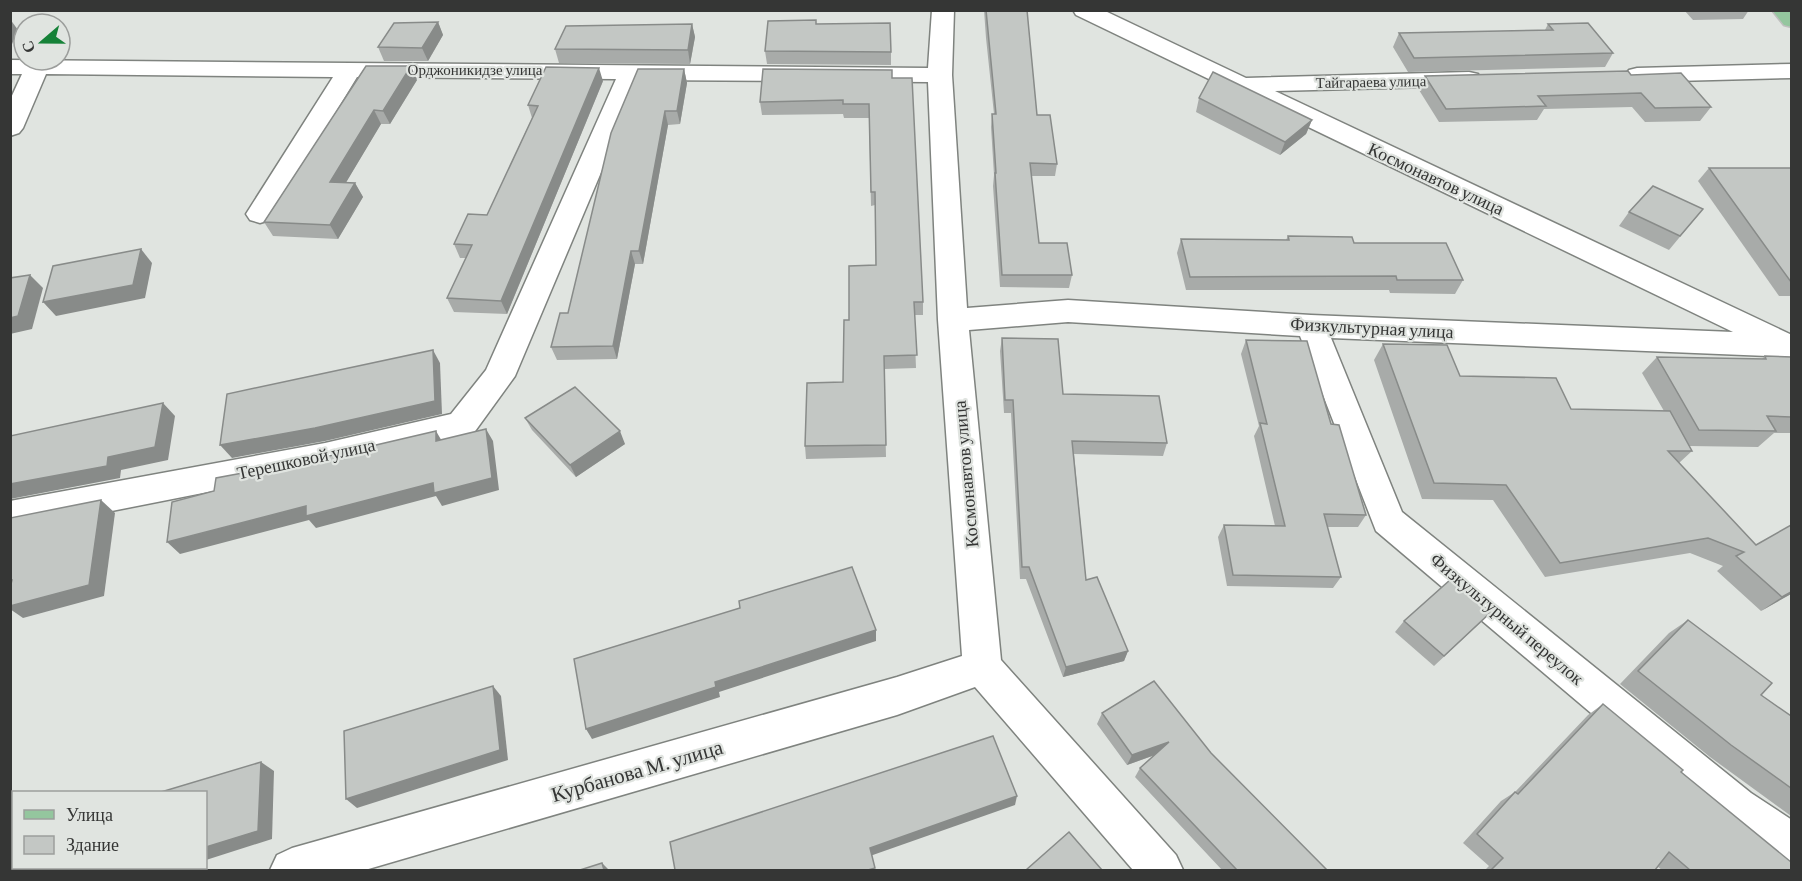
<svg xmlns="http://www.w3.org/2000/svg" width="1802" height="881" viewBox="0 0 1802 881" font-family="'Crimson Pro',serif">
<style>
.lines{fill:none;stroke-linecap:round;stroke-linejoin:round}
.minor-casing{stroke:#7f837f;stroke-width:3}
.major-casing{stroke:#bebfbe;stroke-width:3}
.minor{fill:#fff;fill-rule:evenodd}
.major{fill:#94c69e;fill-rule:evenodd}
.wall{fill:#a8aba9}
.shaded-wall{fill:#888b89}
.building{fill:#c3c7c4;stroke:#888b89;stroke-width:1.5}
.labels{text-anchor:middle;stroke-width:4.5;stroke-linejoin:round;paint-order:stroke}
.far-street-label{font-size:15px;fill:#353635;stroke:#e0e4e0}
.street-label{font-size:18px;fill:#353635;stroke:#e0e4e0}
.near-street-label{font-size:21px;fill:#353635;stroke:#e0e4e0}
</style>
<rect width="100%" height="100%" fill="#e0e4e0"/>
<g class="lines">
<defs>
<g id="minor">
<path d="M932 10H954L952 75 967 308 1068 300 1311 315 1733 332 1076 15 1073 10H1103L1246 78 1469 72 1478 74 1481 79 1478 84 1469 86 1275 91 1792 335V357L1331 338 1402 512 1751 793 1792 820V866L1777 860 1721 823 1376 531 1300 336 1068 322 969 330 1001 660 1176 855 1183 870H1133L975 687 897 715 365 870H270L277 855 292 848 897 677 962 656 938 320 928 82 640 80 515 376 473 434 325 469 10 531V501L325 443 451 414 486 370 616 79 357 77 270 220 260 223 250 220 246 214 333 77 46 74 23 128 19 133 10 136V100L22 74H10V60L928 68Z"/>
<path d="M1792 64V78L1637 82 1629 80 1625 75 1629 70 1637 68Z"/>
</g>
<path id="major" d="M1772 10H1792V27L1784 25Z"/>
</defs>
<use href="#minor" class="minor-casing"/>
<use href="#major" class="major-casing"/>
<use href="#minor" class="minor"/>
<use href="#major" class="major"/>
</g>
<g class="wall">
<path d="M984 10H1027L1037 115 1057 164 1055 176H1031L1039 243 1072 275 1069 288 1000 287 993 186 994 175 991 127 992 114H994L986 38Z"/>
<path d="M1684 10H1749L1743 19 1693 20Z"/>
<path d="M438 22 443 35 428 61H384L378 47Z"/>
<path d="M692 24 695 37 690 64 559 63 555 49Z"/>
<path d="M816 24 891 52V65L767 64 765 51Z"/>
<path d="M1548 24 1613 53 1605 67 1408 72 1393 47 1399 33 1545 30Z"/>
<path d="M366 66 417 80 390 124H381L346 182 355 183 363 197 338 239 273 236 264 222Z"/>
<path d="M684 69 687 83 680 124 668 125 643 264H635L617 359 557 360 551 347 568 313Z"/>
<path d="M1631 75 1711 107 1700 121 1645 122 1632 107 1544 109 1537 120 1439 122 1419 90 1425 76Z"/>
<path d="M892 78 923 302V315H914L916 368 884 369 886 457 806 459 805 446 843 382 849 320 876 265 875 205 871 206 869 118H844L843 114 762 115 760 102Z"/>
<path d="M603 81 507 314 454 312 447 298 466 258H460L454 244 487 215 532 118 528 105Z"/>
<path d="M1199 98 1312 120 1306 134 1280 155 1196 112Z"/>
<path d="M1709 168H1791V296H1779L1698 181Z"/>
<path d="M1703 209 1669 250 1619 226 1629 212Z"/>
<path d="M1288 236 1354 243 1463 280 1455 294 1390 293 1389 290H1186L1177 253 1181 239 1286 240Z"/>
<path d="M1002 338 1063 394 1167 443 1163 456 1074 454 1086 580 1128 651 1124 661 1063 677 1026 579H1020L1011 413H1004L1000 351Z"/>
<path d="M1246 340 1331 424 1366 515 1358 527H1327L1341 577 1333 588 1227 586 1218 537 1224 525 1275 526 1254 436 1259 426 1241 354Z"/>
<path d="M1383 344 1460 376 1571 409 1664 411 1642 373 1657 357 1762 359 1765 356 1791 357V433H1774L1758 447 1689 446 1692 451 1679 463 1791 594 1761 611 1717 571 1723 566 1690 553 1545 577 1493 500 1422 499 1374 360Z"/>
<path d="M525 418 625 444 576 477 532 430Z"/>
<path d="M1688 620 1761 695 1791 716V816L1710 757 1620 684 1669 633Z"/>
<path d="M1404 621 1480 623 1434 666 1395 632Z"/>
<path d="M1603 704 1681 772 1791 870H1662L1658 867 1655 870H1485L1489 866 1463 843 1501 801 1515 792 1588 715Z"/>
<path d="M1102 713 1211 753 1327 870H1222L1135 777 1140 768 1155 755 1127 765 1097 724Z"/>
</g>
<g class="shaded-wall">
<path d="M10 19 18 30 10 49Z"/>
<path d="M438 22 443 35 428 61 422 48Z"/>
<path d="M692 24 695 37 690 64 688 50Z"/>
<path d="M411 66 417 80 390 124 383 111Z"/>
<path d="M599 68 603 81 507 314 501 301Z"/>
<path d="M684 69 687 83 680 124 677 111Z"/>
<path d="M374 110 381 124 338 196 330 182Z"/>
<path d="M665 111 668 125 643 264 639 251Z"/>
<path d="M1312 120 1306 134 1280 155 1285 142Z"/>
<path d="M355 183 363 197 338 239 330 225Z"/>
<path d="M141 249 152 263 145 298 56 316 43 302Z"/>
<path d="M631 251 635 264 617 359 613 346Z"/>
<path d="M30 275 43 288 32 329 10 334V318Z"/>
<path d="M433 350 440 363 442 414 325 441 232 458 220 445Z"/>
<path d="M163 403 175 416 168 460 121 470 120 478 10 499V484L108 457Z"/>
<path d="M486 429 493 441 499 490 442 506 436 496 316 528 309 520 180 554 167 542 306 506Z"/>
<path d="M436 431 443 443 436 441Z"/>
<path d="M620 431 625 444 576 477 570 465Z"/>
<path d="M101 500 115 513 104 596 23 618 10 609V606Z"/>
<path d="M1791 592V594L1761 611 1782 597Z"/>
<path d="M876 630V641L719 692 720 697 592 739 586 729 715 682Z"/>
<path d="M1128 651 1124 661 1063 677 1066 667Z"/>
<path d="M493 686 501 696 508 760 357 808 346 799Z"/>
<path d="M1169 742 1163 752 1127 765 1132 755Z"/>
<path d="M261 762 274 771 272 839 206 860V847Z"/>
<path d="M1017 796 1015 805 870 856V848Z"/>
<path d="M602 863 609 870H604Z"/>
<path d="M140 867H180L171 870H131Z"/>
</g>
<g class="building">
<path d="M986 10H1027L1037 115H1050L1057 164 1030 163 1039 243H1067L1072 275H1002L995 173H996L992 114H996Z"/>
<path d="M816 20V24L890 23 891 52 765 51 768 21Z"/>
<path d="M438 22 422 48 378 47 394 23Z"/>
<path d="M1588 23 1613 53 1414 58 1399 33 1553 30 1548 24Z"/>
<path d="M692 24 688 50 555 49 566 26Z"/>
<path d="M366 66H411L383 111 374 110 330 182 355 183 330 225 264 222Z"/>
<path d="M546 67 599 68 501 301 447 298 472 245 454 244 468 214 487 215 538 106 528 105Z"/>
<path d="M638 69H684L677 111H665L639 251H631L613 346 551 347 560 313H568L611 133Z"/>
<path d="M763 69 892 70V78H912L923 302H914L917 355 884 356 886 445 805 446 807 383 843 382 844 320H849V266L876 265 875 192H871L869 104H843V100L760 102Z"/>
<path d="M1628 71 1631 75 1681 73 1711 107 1655 108 1641 93 1538 96 1546 106 1446 109 1425 76Z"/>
<path d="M1213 72 1312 120 1285 142 1199 98Z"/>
<path d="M1709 168H1791V282Z"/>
<path d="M1653 186 1703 209 1680 236 1629 212Z"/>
<path d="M1288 236 1352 237 1354 243H1446L1463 280H1397L1396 276 1190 277 1181 239 1289 240Z"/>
<path d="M141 249 133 285 43 302 53 266Z"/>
<path d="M30 275 18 316 10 318V278Z"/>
<path d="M1002 338 1058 339 1063 394 1159 396 1167 443 1072 441 1086 580 1097 577 1128 651 1066 667 1029 567H1022L1013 400H1005Z"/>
<path d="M1246 340 1307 341 1331 424 1339 425 1366 515 1324 514 1341 577 1233 575 1224 525 1285 526 1260 423 1267 424Z"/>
<path d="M1383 344 1447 345 1460 376 1556 378 1571 409 1670 411 1692 451H1668L1756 545 1791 525V592L1782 597 1736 556 1744 552 1708 538 1560 563 1506 485 1434 483Z"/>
<path d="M433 350 435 401 315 428 220 445 227 394Z"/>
<path d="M1765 356 1791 357V417L1767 416 1776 431 1699 430 1657 357 1766 359Z"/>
<path d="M575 387 620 431 570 465 525 418Z"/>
<path d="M163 403 155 447 108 457 107 466 10 484V436Z"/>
<path d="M486 429 492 478 434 493 433 483 306 516V506L167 542 172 502 214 491 216 478 316 459 436 431V441Z"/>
<path d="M101 500 89 585 10 606V588L12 580H10V518Z"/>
<path d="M852 567 876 630 715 682 716 687 586 729 574 659 740 608 739 601Z"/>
<path d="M1450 580 1491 612 1444 656 1404 621Z"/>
<path d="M1688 620 1772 683 1761 695 1791 716V788L1731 745 1638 671Z"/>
<path d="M1154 681 1211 753 1327 870H1237L1140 768 1169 742 1132 755 1102 713Z"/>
<path d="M493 686 500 750 346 799 344 731Z"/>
<path d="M1603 704 1683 770 1681 772 1791 862V870H1690L1669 852 1655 870H1491L1503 858 1477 834 1515 792 1518 794Z"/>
<path d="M993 736 1017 796 870 848 875 868 868 870H675L670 842Z"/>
<path d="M261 762 258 831 206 847V792H161Z"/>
<path d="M14 828V867H140L131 870H10V829Z"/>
<path d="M1069 832 1102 870H1026Z"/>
<path d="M602 863 604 870H580Z"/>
</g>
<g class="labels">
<g class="far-street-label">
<text x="475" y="75">Орджоникидзе улица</text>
<text transform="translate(1371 82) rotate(-1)" y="5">Тайгараева улица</text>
</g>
<g class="street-label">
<text transform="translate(1436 179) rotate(25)" y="6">Космонавтов улица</text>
<text transform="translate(1372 328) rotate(3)" y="6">Физкультурная улица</text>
<text transform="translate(306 459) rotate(-12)" y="6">Терешковой улица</text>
<text transform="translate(966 474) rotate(-95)" y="6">Космонавтов улица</text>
<text transform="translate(1507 619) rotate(40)" y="6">Физкультурный переулок</text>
</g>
<g class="near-street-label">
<text transform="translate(637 771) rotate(-16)" y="7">Курбанова М. улица</text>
</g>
</g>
<rect width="1802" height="881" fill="none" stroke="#353635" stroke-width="24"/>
<rect x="12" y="791" width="195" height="78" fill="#e0e4e0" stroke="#9c9e9c" stroke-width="1.5"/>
<rect x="24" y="810" width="30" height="9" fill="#94c69e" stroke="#9c9e9c" stroke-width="1.5"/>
<text x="66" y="821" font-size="18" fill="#353635">Улица</text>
<rect x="24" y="836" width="30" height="18" fill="#c3c7c4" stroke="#9c9e9c" stroke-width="1.5"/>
<text x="66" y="851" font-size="18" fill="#353635">Здание</text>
<g transform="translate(42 42) rotate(250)"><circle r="28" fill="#e0e4e0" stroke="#9c9e9c" stroke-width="1.5"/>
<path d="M0-4.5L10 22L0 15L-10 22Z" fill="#168238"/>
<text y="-9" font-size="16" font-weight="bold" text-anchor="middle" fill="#353635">С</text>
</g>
</svg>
